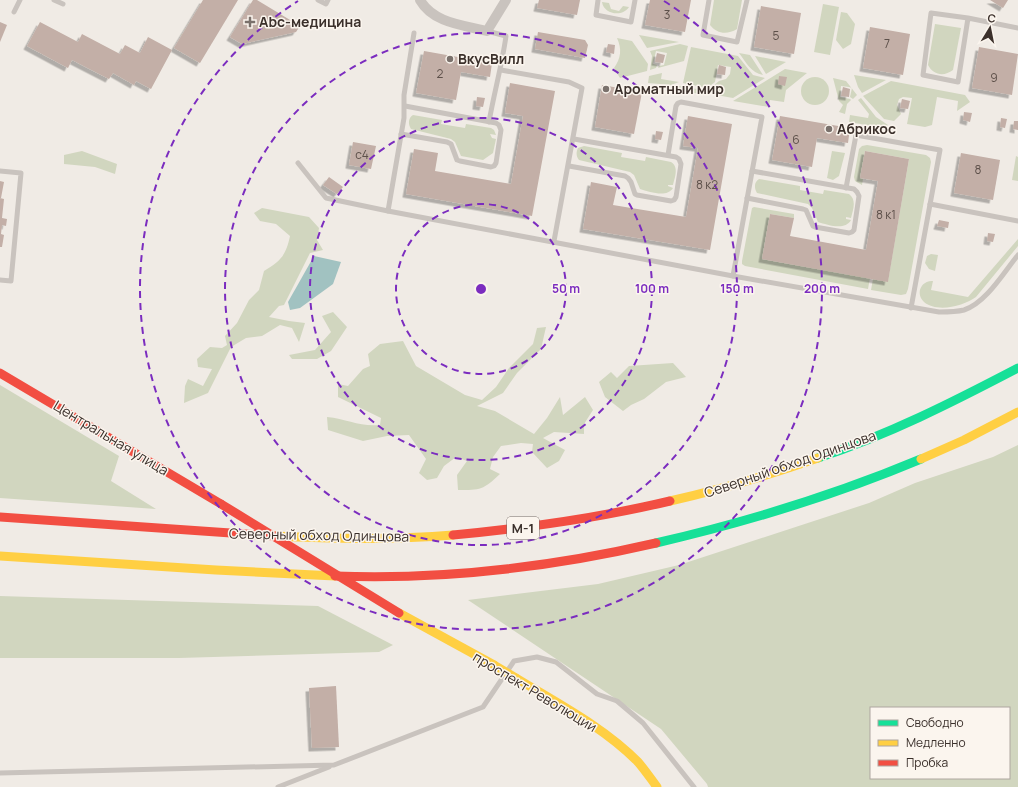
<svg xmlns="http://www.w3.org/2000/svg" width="1018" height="787" viewBox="0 0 1018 787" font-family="Manrope,sans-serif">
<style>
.green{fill:#d1d6bf;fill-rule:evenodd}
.water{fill:#a1c2c1}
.building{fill:#c3afa7;filter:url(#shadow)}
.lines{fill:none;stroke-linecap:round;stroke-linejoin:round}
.lane{stroke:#c9c3be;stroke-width:5}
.street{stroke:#c9c3be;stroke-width:10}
.fast{stroke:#16e098;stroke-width:9}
.slow{stroke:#ffcf43;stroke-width:9}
.jam{stroke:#f24e42;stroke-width:9}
.slow-bridge{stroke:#ffcf43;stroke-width:9}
.jam-bridge{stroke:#f24e42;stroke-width:9}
.ring{fill:none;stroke:#7b2cbf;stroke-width:2;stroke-dasharray:7 5}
.poi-dot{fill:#7a716c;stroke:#fbf5ee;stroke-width:1.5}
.labels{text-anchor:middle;stroke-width:3;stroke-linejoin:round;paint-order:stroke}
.number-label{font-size:12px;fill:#5d504a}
.shield{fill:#fbf5ee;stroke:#756b66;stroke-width:1}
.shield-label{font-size:13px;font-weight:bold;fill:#3b302b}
.poi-label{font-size:14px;font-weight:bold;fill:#3b302b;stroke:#fbf5ee;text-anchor:start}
.street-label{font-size:14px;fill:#3b302b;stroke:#fbf5ee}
.centre{fill:#7b2cbf;stroke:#fbf5ee;stroke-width:2}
.ring-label{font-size:12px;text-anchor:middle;font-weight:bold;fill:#7b2cbf;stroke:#fbf5ee;stroke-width:3;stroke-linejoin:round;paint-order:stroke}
</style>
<defs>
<filter id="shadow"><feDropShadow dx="-3.5" dy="3.5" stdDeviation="0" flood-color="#0004"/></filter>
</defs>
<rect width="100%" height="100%" fill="#f0ebe5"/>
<g class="green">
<path d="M714 0H742L737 29C727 35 717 34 710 25Z"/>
<path d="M602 2 609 3 611 9 619 11 623 6 629 7C623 17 604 15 602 2Z"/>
<path d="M823 4 839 7 830 55 814 52Z"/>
<path d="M841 12 847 13 855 24 851 44 843 49 836 40Z"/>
<path d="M935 24 961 28 953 70C944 77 933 75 928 65Z"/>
<path d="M639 35 679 42 647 48Z"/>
<path d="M617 38 632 41 648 64 647 71 620 78 614 68C621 58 622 49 617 38Z"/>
<path d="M680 44 688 46 684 61 658 68 659 66 664 65 667 53 656 51 653 64 657 65 656 68 650 70 652 56 650 51Z"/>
<path d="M691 47 738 56 753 75 765 78 733 98 705 93 719 81 726 79 730 74 731 67 718 65 715 82 707 88 683 83Z"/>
<path d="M739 53 750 55 763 75C751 73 746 62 739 53Z"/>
<path d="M755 56 786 62 766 74Z"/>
<path d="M785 69 807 73 786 90 784 102 770 100 769 107 733 101Z"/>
<path d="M662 73 661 79 679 82 671 85 648 83 649 76Z"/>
<path d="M854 75 886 80 862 93 858 87Z"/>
<circle cx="815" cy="91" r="14"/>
<path d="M833 78 846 81 857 95 853 99 850 97 852 88 849 87 841 86 840 97 850 99 851 100 847 104 845 114 839 112 843 105 839 101Z"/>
<path d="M891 81 965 95 970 102 957 111 958 101 937 97 932 125 925 127 907 124 912 98 903 97 899 99 897 105 901 114 894 121 884 119 863 96Z"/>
<path d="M679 86 697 89 702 92 700 94 671 89Z"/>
<path d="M861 98 876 117 888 125 884 128 849 122 850 115 868 118 869 114 858 100Z"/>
<path d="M413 115 442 120 441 124 465 128 466 124 491 128 494 130 496 135 490 134 492 138 496 139 493 153 483 160 461 156 455 142 451 139 411 129C408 124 408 118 413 115Z"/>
<path d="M867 145 926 155 930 158 931 162 908 289 906 294 901 295 871 290 873 279 888 281 909 159 865 151 860 178 863 179 862 185 855 181 854 177 859 149 862 146Z"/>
<path d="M584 146 622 153 621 157 645 161 646 157 671 162C679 167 675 177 673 185H668V186L673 188C667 198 650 192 640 189L634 175 630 172 579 160C576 156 576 152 578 148Z"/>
<path d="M82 151 117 164 115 174 95 167 64 164V155Z"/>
<path d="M832 151 845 153 839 176 833 180 827 178Z"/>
<path d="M1016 156 1018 157V181L1012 180Z"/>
<path d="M759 179 800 186V190L823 194 824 190 849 194C857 200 853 210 851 218L846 217V219L851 220C845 231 828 225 818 222L812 208 808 204 757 193C754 188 754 182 759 179Z"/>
<path d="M754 207 794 214V218L770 214 762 259 870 278 868 289 745 266 742 264V261L752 208Z"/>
<path d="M262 208 309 217 319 228 317 240 323 250 310 253 284 305 279 306 269 317 289 321 305 323 299 342 292 328 280 325 262 336 246 338 231 347 208 393 184 403 185 386 188 379 203 386 212 369 198 367 197 359 210 347 222 348 227 345 225 336 237 323 249 300 259 290 264 271C281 261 286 255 290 236L276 224 260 221 254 213Z"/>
<path d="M1018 239V246L976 297C964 306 937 313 924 302 915 294 921 280 933 281L931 290 968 297Z"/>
<path d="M931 254 938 255 935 271 929 269 925 263 927 256Z"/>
<path d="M333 312 347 327 331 351 317 359H292L289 355 315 350 331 332 322 316Z"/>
<path d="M546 327 541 349 517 373 503 393 477 406 495 411 534 434 547 418 560 397 563 415 585 397 593 410 584 424V434L554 432 543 438 565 450 559 461 547 468 532 452 533 444 521 443 501 446 493 457 490 469 500 474C483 490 481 490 458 490L457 475 467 461 456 457 444 466 437 478 427 480 419 473 426 459 409 435 387 436 363 441 328 430 327 417C347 419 360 427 380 425L381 418 338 397V384L348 386 363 369 370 366 368 354 380 344 403 341 416 366 465 395 482 400 496 387 509 368 533 344 537 328Z"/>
<path d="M673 363 686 377 666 382 644 399 631 405 623 411 605 397 599 382 611 372 617 378 629 366Z"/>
<path d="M0 385 119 456 111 481 156 509 0 498Z"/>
<path d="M1018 445V787H708L707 784 661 729 468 600 598 584 679 565 869 503 915 483 993 457ZM871 708H1009V778H871Z"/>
<path d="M0 596 318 606 393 645 379 652 179 658H0Z"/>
</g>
<path class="water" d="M314 256 341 262 333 284 300 308 290 310 288 302Z"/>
<g class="building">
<path d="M203 0H238L200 63 174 48Z"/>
<path d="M253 0H257L300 26 296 32 242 44 230 37Z"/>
<path d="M539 0H580L577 15 537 8Z"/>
<path d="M650 0H691L685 32 645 25Z"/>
<path d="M990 0H1008L1003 8Z"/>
<path d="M761 6 801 13 794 54 754 47Z"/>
<path d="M0 22 7 25 0 42Z"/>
<path d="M40 22 78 42 82 34 120 54 125 45 140 53 148 37 172 50 151 89 136 81 134 85 113 73 109 79 72 60 68 68 27 46Z"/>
<path d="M870 27 910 34 903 75 863 68Z"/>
<path d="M538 32 585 40 588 45 585 58 535 49Z"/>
<path d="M608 44 615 45 614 54 606 52Z"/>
<path d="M979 47 1018 54 1012 95 972 88Z"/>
<path d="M424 51 492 63 490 77 461 72 456 100 416 93Z"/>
<path d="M657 53 665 55 663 63 655 62Z"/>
<path d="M719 65 726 67 725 75 717 74Z"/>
<path d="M779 76 787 77 785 86 778 84Z"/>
<path d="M510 83 555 91 532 216 406 194 414 149 438 153 435 171 511 184 523 116 505 113Z"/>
<path d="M602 85 642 92 634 134 595 127Z"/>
<path d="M843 87 850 89 849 97 841 96Z"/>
<path d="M477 97 485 98 483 107 476 106Z"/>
<path d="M902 99 910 101 908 109 900 108Z"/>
<path d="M964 112 972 113 970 122 963 120Z"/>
<path d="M688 116 732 124 710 250 583 229 591 182 617 187 613 205 686 217 698 148 683 146Z"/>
<path d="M780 116 850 128 848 143 817 138 812 167 772 160Z"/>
<path d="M1001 118 1007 119 1005 128 1000 127Z"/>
<path d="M1014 121H1018V130L1013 129Z"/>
<path d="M656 131 663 132 661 140 655 139Z"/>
<path d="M353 142 376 146 371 169 349 165Z"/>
<path d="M865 151 909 159 888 282 762 259 770 214 794 218 790 236 866 250 878 181 860 178Z"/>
<path d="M961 153 1000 160 993 200 954 193Z"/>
<path d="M329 177 343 187 337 194 323 185Z"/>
<path d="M0 181 4 182 1 198H0Z"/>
<path d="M0 198 4 199 2 218 7 219 6 226 2 225 1 234 4 235 2 247H0Z"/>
<path d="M939 220 949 222 948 228 937 226Z"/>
<path d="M988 233 995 234 993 242 987 241Z"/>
<path d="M336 686 339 747 312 748 309 688Z"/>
</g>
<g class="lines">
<g class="lane">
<path d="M54 0 63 4"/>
<path d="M318 0 326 4 328 0"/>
<path d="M598 0 596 15 631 22 635 0"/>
<path d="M709 0 703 35 737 42 747 0"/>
<path d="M14 12 20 0"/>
<path d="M968 18 958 82 923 75 931 13 968 18 1018 28"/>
<path d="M487 31 506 36C502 65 494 93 489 122"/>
<path d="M501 70 569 82 582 88 554 241"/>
<path d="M401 134 447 142 451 144 457 160 460 161 491 167 494 166 496 163 501 130 499 125 496 123 405 106"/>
<path d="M668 155 676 106 678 103 681 102 762 117 733 276"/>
<path d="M298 163 326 198 388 211 733 276 939 312C947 312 956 312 964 310 986 303 1004 272 1018 255"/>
<path d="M569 166 625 176 628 178 631 182 635 194 637 195 671 201 674 200 676 197 681 164 679 159 676 157 574 139"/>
<path d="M0 171 21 173 11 281 0 280"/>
<path d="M846 188 856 135 940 150 911 308"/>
<path d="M747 198 803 209 806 210 813 226 815 227 849 233 852 232 854 230 859 196 857 192 854 189 752 171"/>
<path d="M930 204 1018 221"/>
<path d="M388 211 404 118V95L414 33"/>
<path d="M0 773 334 765 483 707 514 661 537 657 556 662 597 694 617 701 643 723 694 787"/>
<path d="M278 787 329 767"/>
</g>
<path class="street" d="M420 0C433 23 463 25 487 31L506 0"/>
<g class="fast">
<path d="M818 458C888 435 953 402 1018 368"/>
<path d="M656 543C747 522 835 495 921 459"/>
</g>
<g class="slow">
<path d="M921 459 964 440 1018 412"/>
<path d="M670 501C720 490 769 475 818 458"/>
<path d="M275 536C335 539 394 540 453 535"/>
<path d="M0 556 216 570 335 576"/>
<path d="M399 613 494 665"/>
<path d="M516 678C557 703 605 728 638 762 645 770 651 779 657 787"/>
</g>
<g class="jam">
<path d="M0 373 221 504"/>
<path d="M0 517 275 536"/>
<path d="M453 535C527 528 599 518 670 501"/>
<path d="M335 576C442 580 552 567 656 543"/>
</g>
<path class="slow-bridge" d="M494 665 516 678"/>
<path class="jam-bridge" d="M221 504 399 613"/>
</g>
<g class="ring">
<circle cx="481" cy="289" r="85"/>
<circle cx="481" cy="289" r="171"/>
<circle cx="481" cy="289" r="256"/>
<path d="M664 1A341 341 0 1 1 298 1"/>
</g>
<g class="poi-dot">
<path d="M248 16h4v4h4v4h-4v4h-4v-4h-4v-4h4z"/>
<circle cx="450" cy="59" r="4"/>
<circle cx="606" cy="89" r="4"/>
<circle cx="829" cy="129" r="4"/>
</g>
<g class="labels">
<g class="number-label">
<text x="667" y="19">3</text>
<text x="776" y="40">5</text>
<text x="887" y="48">7</text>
<text x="440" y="78">2</text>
<text x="994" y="82">9</text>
<text x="796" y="144">6</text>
<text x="362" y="159">с4</text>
<text x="978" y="174">8</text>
<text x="707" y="189">8 к2</text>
<text x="886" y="219">8 к1</text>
</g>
<rect class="shield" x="507" y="517" width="32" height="22" rx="3"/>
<g class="shield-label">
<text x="523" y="533">М-1</text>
</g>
<g class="poi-label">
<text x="259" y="27">Abc-медицина</text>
<text x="458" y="64">ВкусВилл</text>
<text x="614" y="94">Ароматный мир</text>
<text x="837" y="134">Абрикос</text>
</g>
<g class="street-label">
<text transform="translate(111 438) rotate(31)" y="5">Центральная улица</text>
<text transform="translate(790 464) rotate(-19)" y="5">Северный обход Одинцова</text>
<text transform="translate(319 535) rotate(1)" y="5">Северный обход Одинцова</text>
<text transform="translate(535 692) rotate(31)" y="5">проспект Революции</text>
</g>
</g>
<circle cx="481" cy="289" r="6" class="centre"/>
<g class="ring-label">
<text x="566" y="293">50 m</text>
<text x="652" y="293">100 m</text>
<text x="737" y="293">150 m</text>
<text x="822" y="293">200 m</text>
</g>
<rect x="870" y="707" width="140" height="72" fill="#fbf5ee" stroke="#aea6a0"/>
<rect x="878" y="720" width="20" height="6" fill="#16e098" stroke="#aea6a0"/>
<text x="906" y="727" font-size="12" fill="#3b302b">Свободно</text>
<rect x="878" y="740" width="20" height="6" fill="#ffcf43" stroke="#aea6a0"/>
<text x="906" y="747" font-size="12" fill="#3b302b">Медленно</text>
<rect x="878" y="760" width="20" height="6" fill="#f24e42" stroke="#aea6a0"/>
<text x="906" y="767" font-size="12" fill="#3b302b">Пробка</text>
<g transform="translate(990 28) rotate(10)" stroke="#fbf5ee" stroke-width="3" paint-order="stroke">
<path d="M0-3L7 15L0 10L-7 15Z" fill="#3b302b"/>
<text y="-6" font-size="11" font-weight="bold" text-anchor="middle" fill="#3b302b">С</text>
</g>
</svg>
